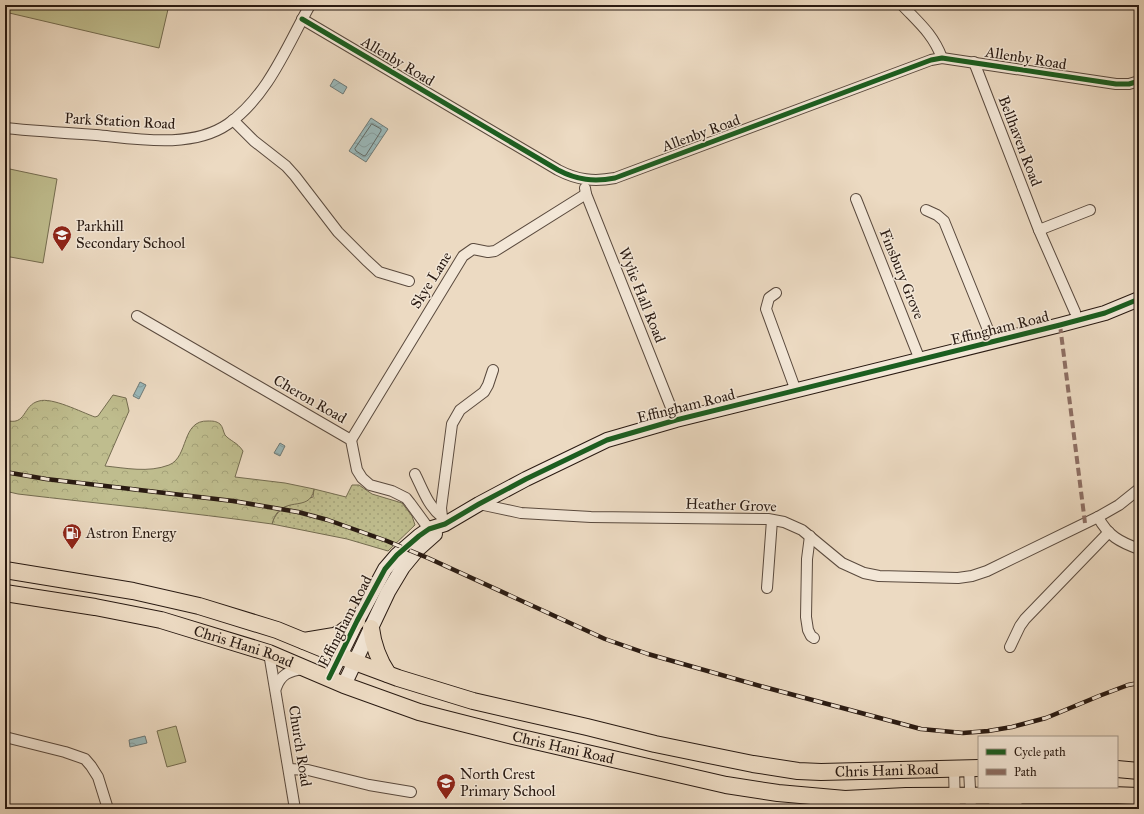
<svg xmlns="http://www.w3.org/2000/svg" width="1144" height="814" viewBox="0 0 1144 814" font-family="'IM FELL Great Primer',serif">
<style>
.grass{fill:url(#grass-dots);stroke:#746c50}
.forest{fill:url(#forest-crowns);stroke:#746c50}
.garden{fill:#bfbd8e;stroke:#746c50}
.water{fill:url(#water-waves);stroke:#6d7977}
.lines{fill:none;stroke-linecap:round;stroke-linejoin:round}
.shore{stroke:#626a66;stroke-width:1}
.street-casing{stroke:#5a4a3e;stroke-width:12}
.secondary-casing{stroke:#291a12;stroke-width:16}
.primary-casing{stroke:#291a12;stroke-width:18}
.street{stroke:#f3e7d7;stroke-width:10}
.secondary{stroke:#f3e7d7;stroke-width:14}
.primary{stroke:#ecdac2;stroke-width:16}
.rail-casing{stroke:#291a12;stroke-width:4.5}
.rail{stroke:#f3e7d7;stroke-width:3;stroke-dasharray:9;stroke-linecap:butt}
.quiet{stroke:#8d6e63;stroke-width:4;stroke-dasharray:8 4;stroke-linecap:butt}
.cycleway-casing{stroke:#f3e7d7;stroke-width:8}
.cycleway{stroke:#1b5e20;stroke-width:5}
.labels{text-anchor:middle;stroke-width:3;stroke-linejoin:round;paint-order:stroke}
.street-label{font-size:15px;fill:#291a12;stroke:#f3e7d7}
.poi-label{font-size:15px;fill:#291a12;stroke:#f3e7d7;text-anchor:start}
</style>
<defs>
<pattern id="grass-dots" width="8" height="8" patternUnits="userSpaceOnUse"><rect width="8" height="8" fill="#bfbd8e"/><path d="M2 2h.1M6 6h.1" fill="none" stroke="#a4a279" stroke-width="1.8" stroke-linecap="round"/></pattern>
<pattern id="forest-crowns" width="20" height="18" patternUnits="userSpaceOnUse"><rect width="20" height="18" fill="#bfbd8e"/><path d="M2 6a3 3 0 1 1 6 0M12 15a3 3 0 1 1 6 0" fill="none" stroke="#a4a279"/></pattern>
<pattern id="water-waves" width="16" height="10" patternUnits="userSpaceOnUse"><rect width="16" height="10" fill="#9ab9bb"/><path d="M0 5q4-4 8 0t8 0" fill="none" stroke="#859ea0"/></pattern>
</defs>
<rect width="100%" height="100%" fill="#ecdac2"/>
<filter id="stains"><feTurbulence type="fractalNoise" baseFrequency=".005" numOctaves="4"/><feColorMatrix values="0 0 0 0 .2 0 0 0 0 .09 0 0 0 0 .02 0 0 0 .5 -.17"/></filter>
<radialGradient id="worn" r=".72"><stop offset=".6" stop-color="#630" stop-opacity="0"/><stop offset="1" stop-color="#630" stop-opacity=".3"/></radialGradient>
<path class="grass" d="M352 485H359L372 494 402 503 412 516 415 525 388 551 347 539 272 524C277 505 297 502 313 497L314 489 346 497Z"/>
<path class="forest" d="M113 395 126 398 129 411 105 466C126 468 148 473 169 465 189 457 181 420 208 421 213 421 216 421 220 424 223 427 223 431 225 435 230 441 237 442 243 451L235 477 285 483 314 489C310 515 280 492 272 524 187 512 102 504 18 494L5 491V420C27 427 22 405 39 401 52 397 81 412 95 417L98 416Z"/>
<g class="garden">
<path d="M5 5H169L159 48 5 12Z"/>
<path d="M5 168 57 179 43 263 5 256Z"/>
<path d="M176 726 186 762 167 767 157 731Z"/>
</g>
<g class="water">
<path d="M334 79 347 87 343 94 330 86Z"/>
<path d="M371 118 388 129 366 162 349 151Z"/>
<path d="M140 382 146 385 139 399 133 396Z"/>
<path d="M280 443 285 446 280 456 274 453Z"/>
<path d="M145 736 147 743 130 747 129 740Z"/>
</g>
<g class="lines">
<path class="shore" d="M372 124 381 129V131L366 155 364 156 356 151 355 149Z"/>
<defs>
<g id="street">
<path d="M902 5C919 23 933 34 942 58"/>
<path d="M302 19 558 170C577 180 594 182 615 178L931 60 942 58 1116 84H1129L1139 81"/>
<path d="M974 62 1039 230 1075 312"/>
<path d="M233 120 254 141 286 166 295 176 338 232 366 260 379 272 409 281"/>
<path d="M5 128C35 131 65 133 96 135 137 139 192 149 228 124 268 96 287 46 310 5"/>
<path d="M585 188 586 194 676 420"/>
<path d="M856 199 920 360"/>
<path d="M926 210 937 215 944 221 993 342"/>
<path d="M1039 230 1090 210"/>
<path d="M776 293 769 298 766 309 796 391"/>
<path d="M137 316 351 440 357 470 362 478 370 485 392 491 406 498 410 503 432 533"/>
<path d="M351 440 463 256 473 249 488 252 495 251 586 194"/>
<path d="M415 474C423 490 428 506 442 517"/>
<path d="M479 504 521 513 591 517 768 519 784 522 802 530 842 563 864 573 879 576 958 578 972 576 987 571 1098 517 1119 505 1139 489"/>
<path d="M1098 517C1108 536 1120 542 1139 549"/>
<path d="M445 524 442 517 441 508 452 424 460 410 484 392 488 385 493 370"/>
<path d="M810 536 807 559 806 617 808 630 811 636 814 638"/>
<path d="M767 588 772 520"/>
<path d="M1010 647 1020 626 1025 619 1109 532"/>
<path d="M269 653 295 809"/>
<path d="M276 688C281 674 289 671 303 669"/>
<path d="M5 737 65 752 85 759 91 766 98 777 108 809"/>
<path d="M289 769 308 770 369 785 411 792"/>
<path d="M954 769 955 809"/>
<path d="M969 769 971 809"/>
</g>
<g id="secondary">
<path d="M329 678 357 621 385 569 397 555 419 536 429 529 445 524 479 504 526 479 607 440 676 420 1060 325 1105 313 1139 299"/>
<path d="M344 685 388 592 403 567 417 550 435 534"/>
</g>
<g id="primary">
<path id="s1" d="M5 570 133 591 199 606 277 630 355 662 398 678 473 701 587 727 655 744 753 764 798 771 821 772 979 768"/>
<path id="s2" d="M5 593 95 607 161 620 269 653 344 685 419 712 442 718 513 736 726 785 778 793 845 799 906 796 1111 795 1139 796"/>
<path d="M371 628C373 645 378 659 388 674"/>
<path d="M304 641 334 636 341 633 357 621"/>
<path d="M1117 769 1139 771"/>
<path d="M995 809 1017 797"/>
</g>
</defs>
<use href="#street" class="street-casing"/>
<use href="#secondary" class="secondary-casing"/>
<use href="#primary" class="primary-casing"/>
<use href="#street" class="street"/>
<use href="#secondary" class="secondary"/>
<use href="#primary" class="primary"/>
<defs>
<path id="rail" d="M5 472 46 479 233 501 298 512 328 520 387 541 428 558 605 639 648 654 764 687 921 729 963 733 988 731 1012 727 1046 718 1099 696 1128 685 1139 683"/>
</defs>
<use href="#rail" class="rail-casing"/>
<use href="#rail" class="rail"/>
<path class="quiet" d="M1060 325 1085 523"/>
<defs>
<g id="cycleway">
<path d="M302 19 558 170C577 180 594 182 615 178L931 60 942 58 1116 84H1129L1139 81"/>
<path d="M329 678 357 621 385 569 397 555 419 536 429 529 445 524 479 504 526 479 607 440 676 420 1060 325 1105 313 1139 299"/>
</g>
</defs>
<use href="#cycleway" class="cycleway-casing"/>
<use href="#cycleway" class="cycleway"/>
</g>
<defs>
<symbol id="school-pin" viewBox="-11 -11 22 30"><path d="M0 17L-7.5 6A9.5 9.5 0 1 1 7.5 6Z" fill="#8f2418" stroke="#f3e7d7"/><path d="M0-5L7-2L0 1L-7-2ZM-4 1L0 2.5L4 1V4Q0 6-4 4Z" fill="#fff"/></symbol>
<symbol id="fuel-pin" viewBox="-11 -11 22 30"><path d="M0 17L-7.5 6A9.5 9.5 0 1 1 7.5 6Z" fill="#8f2418" stroke="#f3e7d7"/><path d="M-5.5-6h7V0h2V4h1.3V-2.5L3-4.5l.8-.8L6-3V5H2.5V1h-1V6h-7ZM-4.2-4.7v3.2H.2V-4.7Z" fill="#fff"/></symbol>
</defs>
<g fill-rule="evenodd">
<use href="#school-pin" x="51" y="224" width="22" height="30"/>
<use href="#fuel-pin" x="61" y="522" width="22" height="30"/>
<use href="#school-pin" x="435" y="772" width="22" height="30"/>
</g>
<g class="labels">
<g class="street-label">
<text transform="translate(1026 58) rotate(9)" y="5">Allenby Road</text>
<text transform="translate(398 61) rotate(31)" y="5">Allenby Road</text>
<text transform="translate(120 121) rotate(3)" y="5">Park Station Road</text>
<text transform="translate(701 133) rotate(-20)" y="5">Allenby Road</text>
<text transform="translate(1020 141) rotate(69)" y="5">Bellhaven Road</text>
<text transform="translate(902 274) rotate(68)" y="5">Finsbury Grove</text>
<text transform="translate(431 280) rotate(-58)" y="5">Skye Lane</text>
<text transform="translate(642 295) rotate(68)" y="5">Wylie Hall Road</text>
<text transform="translate(1000 328) rotate(-14)" y="5">Effingham Road</text>
<text transform="translate(310 399) rotate(30)" y="5">Cheron Road</text>
<text transform="translate(686 406) rotate(-14)" y="5">Effingham Road</text>
<text transform="translate(731 505) rotate(2)" y="5">Heather Grove</text>
<text transform="translate(345 621) rotate(-63)" y="5">Effingham Road</text>
<text dy="5" stroke="none"><textPath href="#s2" startOffset="245">Chris Hani Road</textPath></text>
<text transform="translate(300 746) rotate(81)" y="5">Church Road</text>
<text dy="5" stroke="none"><textPath href="#s2" startOffset="581">Chris Hani Road</textPath></text>
<text dy="5" stroke="none"><textPath href="#s1" startOffset="909">Chris Hani Road</textPath></text>
</g>
<g class="poi-label">
<text x="76" y="231">Parkhill<tspan x="76" dy="17">Secondary School</tspan></text>
<text x="86" y="538">Astron Energy</text>
<text x="460" y="779">North Crest<tspan x="460" dy="17">Primary School</tspan></text>
</g>
</g>
<rect width="1144" height="814" fill="none" stroke="#ecdac2" stroke-width="20"/>
<rect x="6" y="6" width="1132" height="802" fill="none" stroke="#291a12" stroke-width="2"/>
<rect x="10" y="10" width="1124" height="794" fill="none" stroke="#291a12"/>
<rect x="978" y="736" width="140" height="52" fill="#f3e7d7" stroke="#a29588"/>
<rect x="986" y="749" width="20" height="6" fill="#1b5e20" stroke="#a29588"/>
<text x="1014" y="756" font-size="12" fill="#291a12">Cycle path</text>
<rect x="986" y="769" width="20" height="6" fill="#8d6e63" stroke="#a29588"/>
<text x="1014" y="776" font-size="12" fill="#291a12">Path</text>
<rect width="100%" height="100%" filter="url(#stains)"/>
<rect width="100%" height="100%" fill="url(#worn)"/>
</svg>
